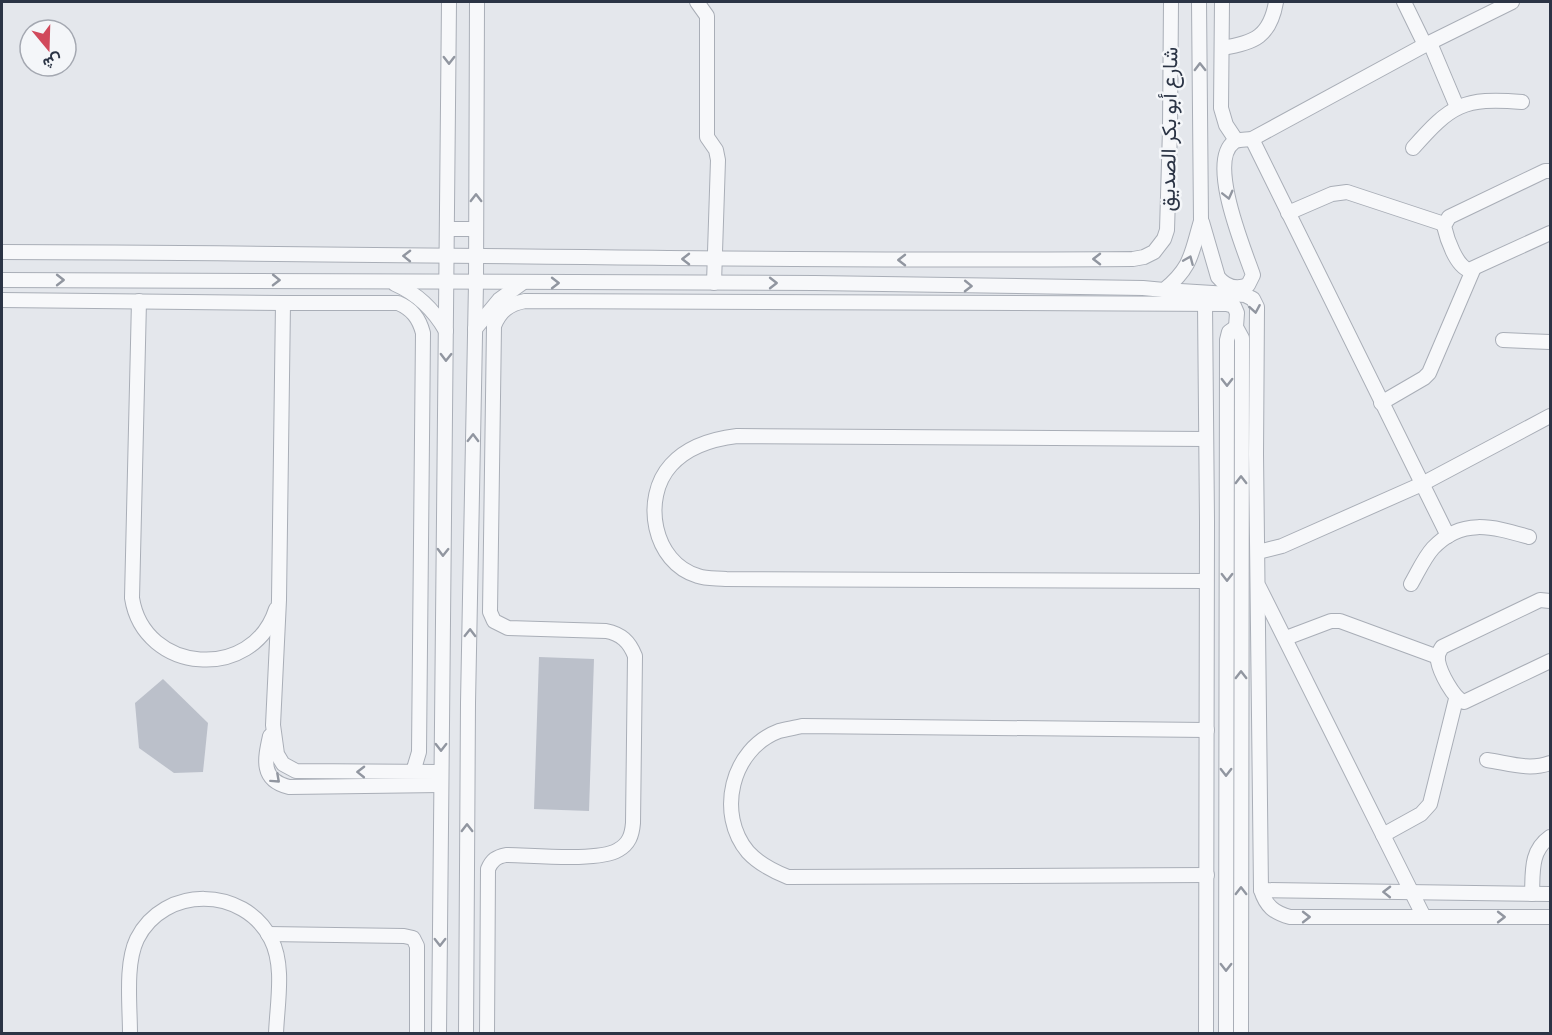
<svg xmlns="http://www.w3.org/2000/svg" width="1552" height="1035" viewBox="0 0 1552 1035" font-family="'Exo 2',Vazirmatn,sans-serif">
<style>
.building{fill:#bbc0ca}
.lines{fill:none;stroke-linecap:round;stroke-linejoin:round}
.street-casing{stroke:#a9aeb7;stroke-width:16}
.street{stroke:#f7f8fa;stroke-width:14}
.oneway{stroke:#9196a0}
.labels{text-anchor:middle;stroke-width:5;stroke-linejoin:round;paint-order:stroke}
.street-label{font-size:21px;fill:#2b3445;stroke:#f4f6f9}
</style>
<rect width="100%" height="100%" fill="#e4e7ec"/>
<g class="building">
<path d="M539 657 594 659 589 811 534 809Z"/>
<path d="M163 679 208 723 203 772 174 773 139 748 135 703Z"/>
</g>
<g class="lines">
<defs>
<g id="street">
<path d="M697 2 707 16V137L716 150 718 160 714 283"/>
<path d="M1222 2 1221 108 1226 125 1236 140"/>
<path d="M1404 2 1425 45"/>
<path d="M1430 43 1457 107"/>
<path d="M1222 48C1255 43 1270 36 1276 2"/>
<path d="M1252 139 1448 536"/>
<path d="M1413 148C1451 105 1463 97 1522 102"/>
<path d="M1550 171H1545L1449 217 1444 226C1447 239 1456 266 1469 270L1550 233"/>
<path d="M1288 213 1332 194 1347 192 1444 224"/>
<path d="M1202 222 1218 277C1226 287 1236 290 1248 285L1253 275C1244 249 1207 161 1234 142 1238 139 1246 140 1252 139L1425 45 1512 2"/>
<path d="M448 229H476"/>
<path d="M2 252C379 253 756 262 1133 259L1144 257 1154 252 1164 239 1167 230 1170 129 1171 2"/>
<path d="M2 280 815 283 1143 288 1164 290C1192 267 1191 254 1201 221L1199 2"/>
<path d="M395 284C418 294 434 310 446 331"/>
<path d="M1164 290 1245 295 1253 299 1257 307 1256 454 1261 890C1266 906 1274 913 1290 917H1550"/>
<path d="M2 300 283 303"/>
<path d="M139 301 132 598C144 674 253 682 276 609"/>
<path d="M1205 304 1207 521 1206 1034"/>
<path d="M475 329 499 300 522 283"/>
<path d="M1503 340 1550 342"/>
<path d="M1381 403 1424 378 1429 373 1473 270"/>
<path d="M1206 439 737 436C712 439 688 446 671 465 641 498 653 563 698 576 706 579 717 578 726 579L1206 581"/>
<path d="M1258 552 1282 546 1422 484 1550 416"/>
<path d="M1411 584C1418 572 1424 558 1433 548 1462 517 1494 527 1529 537"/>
<path d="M1259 587 1424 917"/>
<path d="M1550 601 1540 600 1442 647C1439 652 1437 655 1438 661 1440 672 1453 698 1464 702L1550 661"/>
<path d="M1286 638 1331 621H1340L1438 657"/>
<path d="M270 736C265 759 260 780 289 787L441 785"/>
<path d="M1487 760C1508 763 1529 771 1550 763"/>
<path d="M413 772 419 752 423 333C419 318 412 309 398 303H283L279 600 273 725 277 754 283 764 296 771 441 772"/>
<path d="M1383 835 1421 814 1430 804 1456 699"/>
<path d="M1207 875 788 877C773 871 759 864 748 852 716 814 731 749 779 731 786 729 794 728 802 726L1207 730"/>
<path d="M1261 890 1550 894"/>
<path d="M1532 894C1533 872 1530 851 1550 837"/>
<path d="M268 934 404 936 413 938 417 946V1034"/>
<path d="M130 1034C130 1005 125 964 137 939 164 885 244 886 271 939 285 966 277 1004 276 1034"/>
<path d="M439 1034 449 2"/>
<path d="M466 1034 468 703 476 283 477 2"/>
<path d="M487 1034 488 869C492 860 496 857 506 855 530 855 598 862 618 850 629 844 632 835 633 823L635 656C629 641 621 634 606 631L508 628 494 621 490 612 494 326C500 311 509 304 525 301L1227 304 1234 306 1237 313 1236 327 1242 338 1241 1034"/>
<path d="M1226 1034 1227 340 1229 332 1236 327"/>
</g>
</defs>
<use href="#street" class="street-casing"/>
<use href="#street" class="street"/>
</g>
<defs><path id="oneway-chevron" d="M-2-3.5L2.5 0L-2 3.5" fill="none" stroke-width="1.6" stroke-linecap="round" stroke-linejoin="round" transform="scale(1.5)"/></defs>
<g class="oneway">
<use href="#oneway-chevron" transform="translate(449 60) rotate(90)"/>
<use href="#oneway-chevron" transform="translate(1200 67) rotate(-91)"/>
<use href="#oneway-chevron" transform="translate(1228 195) rotate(76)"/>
<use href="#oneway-chevron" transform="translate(476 198) rotate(-90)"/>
<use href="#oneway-chevron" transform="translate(407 256) rotate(-179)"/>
<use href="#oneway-chevron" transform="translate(686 259) rotate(-180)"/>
<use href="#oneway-chevron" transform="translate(1097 259) rotate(180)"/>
<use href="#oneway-chevron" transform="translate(902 260) rotate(-180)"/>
<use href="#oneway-chevron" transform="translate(1189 260) rotate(-67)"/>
<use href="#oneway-chevron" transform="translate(60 280)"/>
<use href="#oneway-chevron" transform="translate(276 280) rotate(1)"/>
<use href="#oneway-chevron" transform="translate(555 283)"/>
<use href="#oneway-chevron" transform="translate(773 283)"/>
<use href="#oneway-chevron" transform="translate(968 286) rotate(1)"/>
<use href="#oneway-chevron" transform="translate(1255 309) rotate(80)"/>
<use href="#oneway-chevron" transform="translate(446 357) rotate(91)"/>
<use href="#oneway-chevron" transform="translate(1227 382) rotate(90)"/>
<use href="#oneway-chevron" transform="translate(473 438) rotate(-89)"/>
<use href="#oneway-chevron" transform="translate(1241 480) rotate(-90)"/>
<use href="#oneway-chevron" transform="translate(443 552) rotate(91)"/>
<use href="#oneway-chevron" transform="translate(1227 577) rotate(90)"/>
<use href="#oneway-chevron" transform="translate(470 633) rotate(-89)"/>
<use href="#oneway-chevron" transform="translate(1241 675) rotate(-90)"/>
<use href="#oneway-chevron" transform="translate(441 747) rotate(90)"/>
<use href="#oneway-chevron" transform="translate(361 772) rotate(-179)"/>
<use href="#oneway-chevron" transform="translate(1226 772) rotate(90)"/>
<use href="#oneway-chevron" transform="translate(276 779) rotate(42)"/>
<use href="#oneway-chevron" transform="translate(467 828) rotate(-90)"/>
<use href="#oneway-chevron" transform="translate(1241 891) rotate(-90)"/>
<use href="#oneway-chevron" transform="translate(1387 892) rotate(-179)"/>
<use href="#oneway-chevron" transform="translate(1306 917)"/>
<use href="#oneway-chevron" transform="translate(1501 917)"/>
<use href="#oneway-chevron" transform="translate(440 942) rotate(90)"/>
<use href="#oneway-chevron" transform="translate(1226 967) rotate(90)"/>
</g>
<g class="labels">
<g class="street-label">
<text transform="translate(1169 129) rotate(-89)" y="7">شارع أبو بكر الصديق</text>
</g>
</g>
<rect width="1552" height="1035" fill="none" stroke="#2b3445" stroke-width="6"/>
<g transform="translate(48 48) rotate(161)"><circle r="28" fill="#f4f6f9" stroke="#a4a8b1" stroke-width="1.5"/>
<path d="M0-4.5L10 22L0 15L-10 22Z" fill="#d1495b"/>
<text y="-9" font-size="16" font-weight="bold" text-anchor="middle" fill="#2b3445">ش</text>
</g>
</svg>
